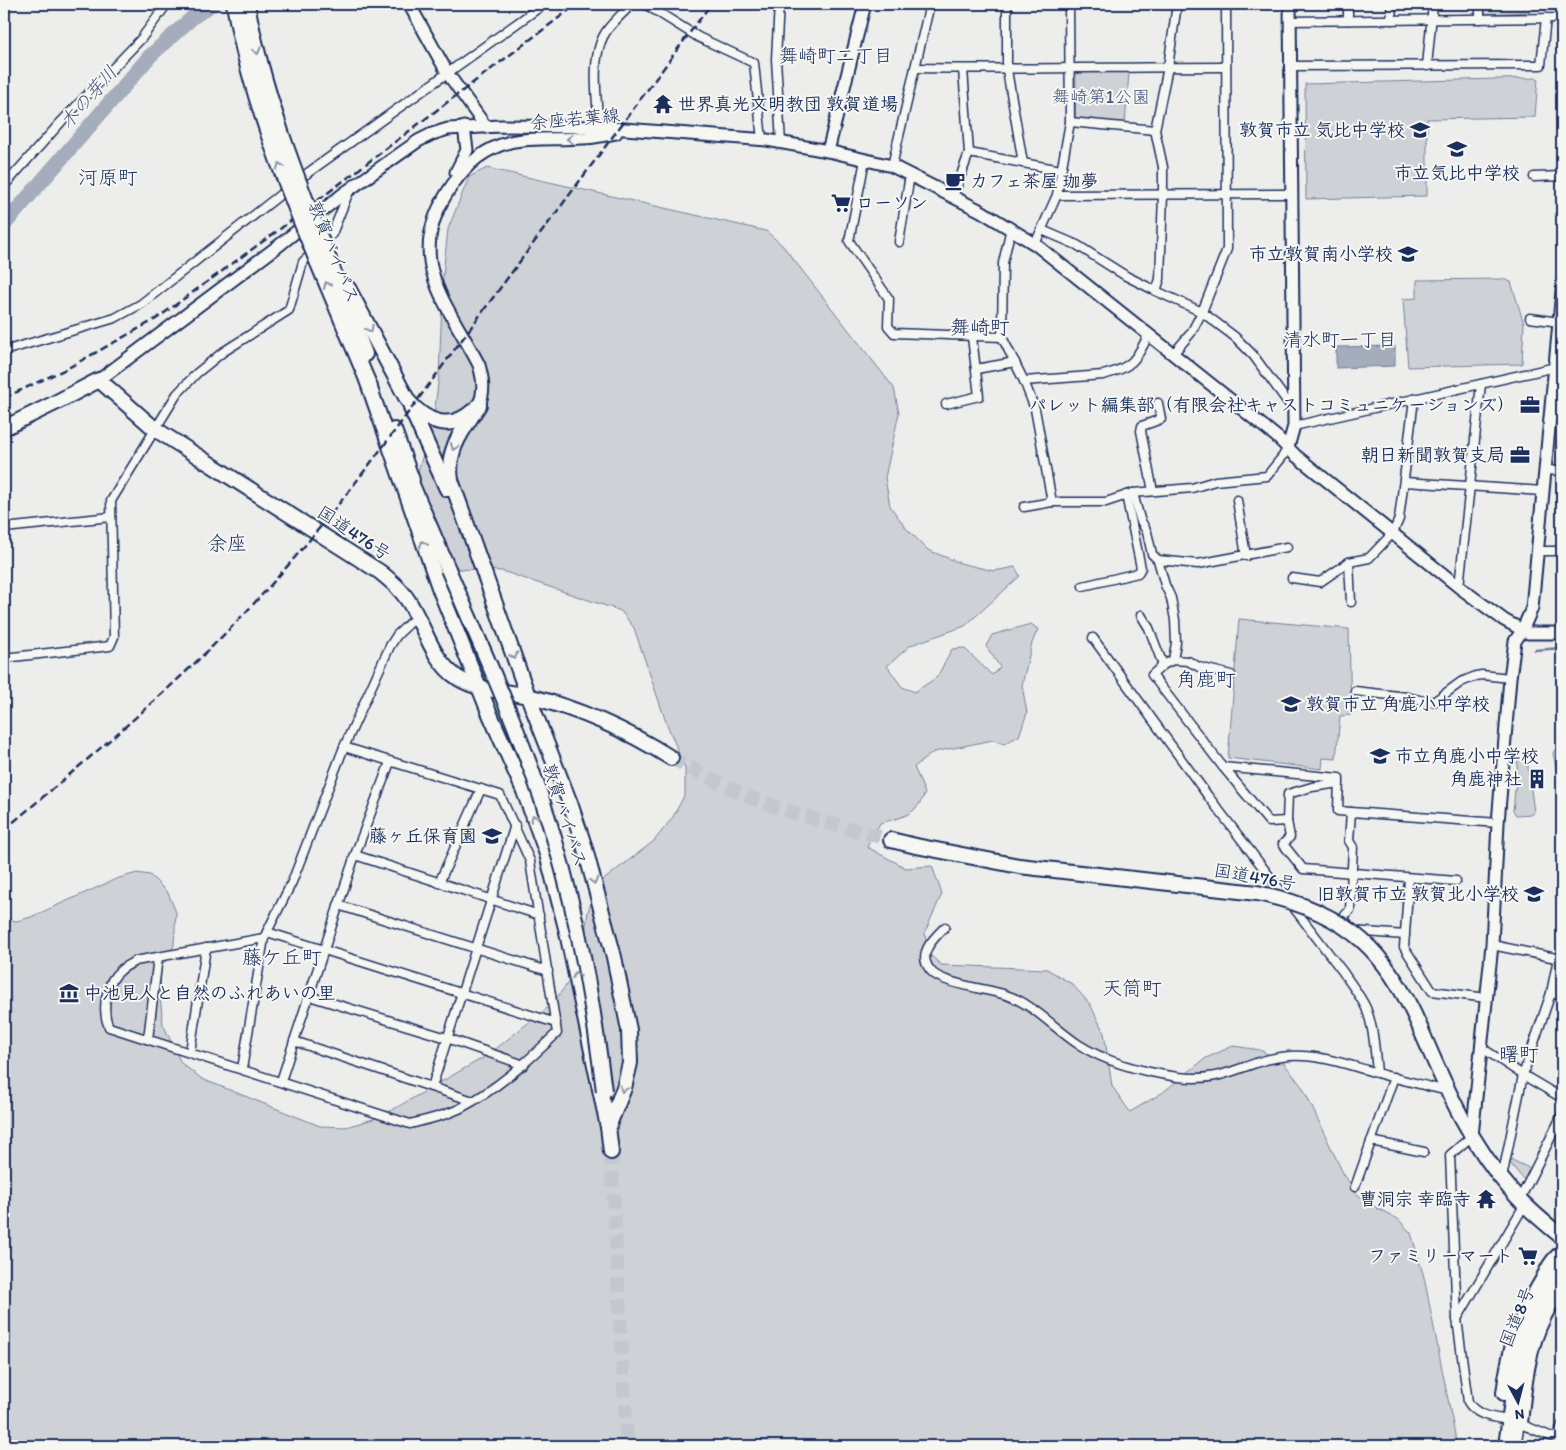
<svg xmlns="http://www.w3.org/2000/svg" width="1566" height="1450" viewBox="0 0 1566 1450" font-family="Itim,'Klee One',sans-serif">
<style>
.green{fill:#ced2d7;stroke:#74809a}
.water{fill:#a5acbc;stroke:#6e7a96}
.lines{fill:none;stroke-linecap:round;stroke-linejoin:round}
.stream{stroke:#6e7a96;stroke-width:2.5}
.river{stroke:#a5acbc;stroke-width:15}
.highway-tunnel{stroke:#c3c8d0;stroke-width:14;stroke-dasharray:14 7;stroke-linecap:butt}
.street-casing{stroke:#1b2f5e;stroke-width:11}
.secondary-casing{stroke:#1b2f5e;stroke-width:15}
.highway-casing{stroke:#1b2f5e;stroke-width:18}
.street{stroke:#f6f6f2;stroke-width:8}
.secondary{stroke:#f6f6f2;stroke-width:11}
.highway{stroke:#f6f6f2;stroke-width:14}
.rail{stroke:#1b2f5e;stroke-width:2.5;stroke-dasharray:8 4;stroke-linecap:butt}
.highway-bridge-casing{stroke:#1b2f5e;stroke-width:18;stroke-linecap:butt}
.highway-bridge{stroke:#f6f6f2;stroke-width:14}
.oneway{stroke:#8892a8}
.labels{text-anchor:middle;stroke-width:4;stroke-linejoin:round;paint-order:stroke}
.park-label{font-size:18px;fill:#48587c;stroke:#f6f6f2}
.poi-label{font-size:18px;font-weight:bold;fill:#1b2f5e;stroke:#f6f6f2;text-anchor:end}
.street-label{font-size:18px;fill:#1b2f5e;stroke:#f6f6f2}
.neighbourhood-label{font-size:19px;fill:#1b2f5e;stroke:#f6f6f2}
.water-label{font-size:19px;font-style:italic;fill:#44547a;stroke:#f6f6f2}
.quarter-label{font-size:20px;fill:#1b2f5e;stroke:#f6f6f2}
</style>
<rect width="100%" height="100%" fill="#edeeec"/>
<filter id="ink" filterUnits="userSpaceOnUse"><feTurbulence type="fractalNoise" baseFrequency=".02" numOctaves="2"/><feDisplacementMap in="SourceGraphic" scale="10" xChannelSelector="R" yChannelSelector="G"/><feConvolveMatrix kernelMatrix="1 2 1 2 8 2 1 2 1" color-interpolation-filters="sRGB"/></filter>
<g filter="url(#ink)">
<g class="green">
<path d="M1483 4H1530V12L1486 14 1483 10Z"/>
<path d="M1081 72H1129L1125 125 1078 120 1075 118 1076 76Z"/>
<path d="M1538 78 1535 117 1427 119V196L1306 199 1305 84Z"/>
<path d="M487 168 766 231 783 246 894 388 899 413 885 478 890 506 906 528 928 550 960 563 994 571 1015 567 1020 576 965 626 911 645 887 666 902 687 915 692 937 677 952 649 964 648 992 675 1000 667 986 646 992 635 1031 624 1038 629 1032 643 1022 685 1027 713 1019 736 1004 744 993 740 934 752 914 767 925 793C916 816 902 817 880 823L867 847 906 868 932 866 942 894 925 932 927 952 941 965 1047 969 1072 984 1090 1004 1104 1033 1112 1086 1130 1112 1162 1093 1206 1058 1233 1046 1260 1050 1283 1062 1303 1088 1343 1173 1358 1195 1377 1208 1398 1219 1411 1233 1424 1277 1455 1435 1456 1446H4V919L17 921 31 917 116 879 137 873 150 875 168 893 176 912 174 945 161 968 160 996 163 1024 181 1063 202 1079 320 1126 346 1127 380 1117 488 1055 552 1004 573 976 584 940 588 911 598 884 654 841 673 817 685 794V768L666 722 634 628 621 611 502 571 460 569 435 558 413 537 406 516 412 489 433 424 439 376 443 275 448 229 469 177Z"/>
<path d="M1503 279 1511 282 1524 324 1522 364 1408 367 1403 299 1417 298V280Z"/>
<path d="M1239 619 1349 629 1351 715 1340 716 1336 759 1323 758 1322 769 1228 758Z"/>
<path d="M1562 745V775H1559L1557 773 1553 753 1554 751Z"/>
<path d="M1520 757 1527 759 1534 812 1532 814 1516 815 1513 811 1518 759Z"/>
<path d="M1510 1159 1531 1169 1524 1180 1509 1162Z"/>
</g>
<path class="water" d="M1395 346V366L1336 368V347Z"/>
<g class="lines">
<path class="stream" d="M1535 650 1562 648"/>
<path class="river" d="M4 225 150 56 193 17 212 4"/>
<g class="highway-tunnel">
<path d="M671 758C698 772 726 787 754 799 799 816 845 827 891 840"/>
<path d="M611 1152 627 1446"/>
</g>
<defs>
<g id="street">
<path d="M645 4 698 37 754 63 762 140"/>
<path d="M779 4 776 59 781 143"/>
<path d="M1007 4V70L1023 163"/>
<path d="M1348 4V20"/>
<path d="M1391 4 1392 20"/>
<path d="M1480 4V19"/>
<path d="M1290 21 1562 18"/>
<path d="M1290 66 1541 65 1546 18"/>
<path d="M1427 66 1433 4"/>
<path d="M915 68C1018 70 1122 67 1226 67"/>
<path d="M1070 122 1155 130"/>
<path d="M599 127C597 99 589 53 608 29 615 20 624 12 632 4"/>
<path d="M969 153 1061 170"/>
<path d="M865 160 849 241 889 299 888 326 894 333 1002 337"/>
<path d="M892 166 930 4"/>
<path d="M1534 177 1562 176"/>
<path d="M4 186 61 122 141 39 167 4"/>
<path d="M1057 195 1292 194"/>
<path d="M953 197 969 153 963 69"/>
<path d="M1011 228 1003 263 1002 337 1024 381 1035 409 1052 502H1106L1133 493 1192 488 1215 481 1267 476 1283 456 1288 447"/>
<path d="M1042 230 1077 245 1126 276 1156 291 1202 312 1235 337 1253 355 1292 408"/>
<path d="M899 242 910 175"/>
<path d="M1035 244 1057 195 1070 122 1069 4"/>
<path d="M1156 291 1160 279 1163 194V167L1155 130 1168 67 1177 4"/>
<path d="M1530 318 1559 322"/>
<path d="M4 351 115 318 141 304 309 172 544 4"/>
<path d="M1173 354 1191 333 1202 312 1227 249 1226 4"/>
<path d="M976 369 1015 362"/>
<path d="M1024 381 1103 375C1132 368 1136 360 1149 334"/>
<path d="M946 404 979 396 972 337"/>
<path d="M1551 416H1562"/>
<path d="M1294 426 1556 367"/>
<path d="M1546 470 1562 471"/>
<path d="M1405 482 1543 491"/>
<path d="M1153 491 1141 431 1142 426 1161 419 1158 403"/>
<path d="M1133 493 1140 519 1147 532 1152 554 1158 560 1165 585 1171 598 1175 620 1176 643 1173 660"/>
<path d="M1237 500 1246 556"/>
<path d="M1024 507 1052 502"/>
<path d="M4 528 111 517"/>
<path d="M1538 551H1562"/>
<path d="M1158 560 1198 564 1287 547"/>
<path d="M1292 578 1320 582 1349 562"/>
<path d="M1083 586 1138 573 1141 568 1126 495"/>
<path d="M1459 587 1481 384"/>
<path d="M1351 602 1349 562 1369 558 1393 533 1399 519 1414 399"/>
<path d="M1141 615 1149 628 1163 665"/>
<path d="M1093 638 1208 796 1343 972C1350 983 1360 995 1366 1008 1374 1028 1375 1052 1377 1073"/>
<path d="M4 658 110 646 114 637 111 501 177 394 197 373 223 352 289 310 303 262 332 234 350 189"/>
<path d="M1231 675 1199 667 1188 661 1173 660 1163 665 1152 675 1223 767 1269 822 1287 821 1290 837 1283 844 1303 869 1456 881"/>
<path d="M1355 691 1407 697 1428 702 1435 701 1461 682 1476 676 1482 675 1510 678"/>
<path d="M1223 767 1339 778 1338 811 1498 823"/>
<path d="M1351 812 1349 841 1353 847 1350 910 1343 917 1353 931 1405 935"/>
<path d="M1287 821 1288 794 1312 787 1339 783"/>
<path d="M355 855 539 915"/>
<path d="M1409 878 1404 947 1432 991 1487 998"/>
<path d="M439 883 481 789"/>
<path d="M338 905 548 971"/>
<path d="M945 927C933 939 916 954 931 971 941 984 989 989 1006 995 1032 1003 1055 1029 1078 1044 1107 1063 1143 1072 1178 1077 1195 1079 1214 1078 1230 1072 1252 1065 1265 1058 1289 1056 1320 1054 1348 1065 1377 1073 1401 1080 1424 1085 1447 1091"/>
<path d="M267 932 556 1023"/>
<path d="M264 938 135 961C131 964 125 966 121 970 106 981 101 1010 109 1027L410 1124C426 1120 444 1116 459 1109 496 1090 527 1062 557 1033L530 861 500 795 344 747"/>
<path d="M1492 945 1561 959"/>
<path d="M1551 993 1562 996"/>
<path d="M309 996 447 1038 524 1065"/>
<path d="M148 1039 158 957"/>
<path d="M294 1041 473 1101"/>
<path d="M1482 1048 1523 1075 1562 1098"/>
<path d="M190 1052 206 948"/>
<path d="M242 1069 264 938 292 882 344 747 390 646 397 635 417 616"/>
<path d="M281 1081 355 855 390 762"/>
<path d="M432 1087 515 825"/>
<path d="M1472 1136 1450 1155 1457 1319 1468 1402C1475 1414 1489 1417 1503 1419"/>
<path d="M1371 1141 1424 1152"/>
<path d="M1502 1178 1523 1075 1551 993 1558 958"/>
<path d="M1355 1187 1394 1077"/>
<path d="M1520 1199 1562 1115"/>
<path d="M1457 1319 1525 1204"/>
<path d="M1518 1423 1562 1441"/>
<path d="M1556 1438 1562 1425"/>
<path d="M1516 1446 1520 1423"/>
</g>
<g id="secondary">
<path d="M409 4 448 74 486 127"/>
<path d="M828 151 865 4"/>
<path d="M456 172 467 150 464 127"/>
<path d="M99 380 277 247 343 194 418 141 432 134 448 129 500 126 599 127 767 140 828 151 892 166 981 211 1035 244 1277 437 1295 455 1459 587 1504 620 1528 633H1562"/>
<path d="M479 405C485 391 483 379 479 365 445 299 401 257 453 184 468 163 484 149 510 142 533 137 559 140 582 138 594 138 605 135 616 133"/>
<path d="M1288 447 1294 426 1290 4"/>
<path d="M1472 1136 1492 945 1498 823 1510 678 1515 641 1522 631 1532 608 1562 291"/>
</g>
<g id="highway">
<path d="M328 257 365 354"/>
<path d="M317 261 370 387"/>
<path d="M348 288 408 401C426 422 450 432 473 411"/>
<path d="M367 380 440 590 489 712 524 791 547 854 566 928 608 1127"/>
<path d="M479 405C463 430 446 449 451 480L528 696 570 803 584 845 614 957 629 1030 630 1063 624 1088 608 1127"/>
<path d="M411 408 447 489"/>
<path d="M4 428 55 403 99 380 155 429 380 572C391 581 402 590 409 602 425 627 432 661 458 678 479 691 505 691 528 696 579 709 627 730 671 758"/>
<path d="M394 430 412 480"/>
<path d="M407 473 448 569"/>
<path d="M891 840 916 846"/>
<path d="M1424 1037C1447 1091 1472 1146 1511 1190 1526 1208 1545 1223 1562 1237"/>
<path d="M607 1118 611 1152"/>
<path d="M1504 1393C1510 1346 1518 1321 1542 1281 1547 1271 1552 1259 1562 1253"/>
<path d="M1520 1423C1524 1387 1527 1349 1544 1316 1549 1306 1556 1296 1562 1285"/>
<path d="M1506 1446C1511 1411 1514 1374 1524 1340 1532 1313 1548 1287 1562 1264"/>
</g>
</defs>
<use href="#street" class="street-casing"/>
<use href="#secondary" class="secondary-casing"/>
<use href="#highway" class="highway-casing"/>
<use href="#street" class="street"/>
<use href="#secondary" class="secondary"/>
<use href="#highway" class="highway"/>
<g class="rail">
<path d="M4 398 68 368 156 319 280 229 577 4"/>
<path d="M4 830C91 756 181 683 259 598 337 513 404 418 472 326 552 218 632 111 711 4"/>
</g>
<defs>
<g id="highway-bridge">
<path d="M234 4C249 92 283 178 317 261"/>
<path d="M247 4C263 91 295 174 328 257"/>
<path d="M448 569C486 657 527 746 554 838 579 922 593 1004 604 1091"/>
<path d="M916 846 1019 866 1257 893C1348 911 1390 953 1424 1037"/>
</g>
</defs>
<use href="#highway-bridge" class="highway-bridge-casing"/>
<use href="#highway-bridge" class="highway-bridge"/>
</g>
<defs><path id="oneway-chevron" d="M-2-3.5L2.5 0L-2 3.5" fill="none" stroke-width="1.6" stroke-linecap="round" stroke-linejoin="round" transform="scale(1.25)"/></defs>
<g class="oneway">
<use href="#oneway-chevron" transform="translate(257 51) rotate(75)"/>
<use href="#oneway-chevron" transform="translate(570 139) rotate(178)"/>
<use href="#oneway-chevron" transform="translate(280 166) rotate(-109)"/>
<use href="#oneway-chevron" transform="translate(327 285) rotate(-113)"/>
<use href="#oneway-chevron" transform="translate(370 329) rotate(62)"/>
<use href="#oneway-chevron" transform="translate(454 447) rotate(112)"/>
<use href="#oneway-chevron" transform="translate(423 544) rotate(-110)"/>
<use href="#oneway-chevron" transform="translate(514 656) rotate(70)"/>
<use href="#oneway-chevron" transform="translate(534 818) rotate(-111)"/>
<use href="#oneway-chevron" transform="translate(594 881) rotate(75)"/>
<use href="#oneway-chevron" transform="translate(576 975) rotate(-102)"/>
<use href="#oneway-chevron" transform="translate(623 1089) rotate(111)"/>
</g>
</g>
<defs>
<symbol id="temple-bare" viewBox="-9 -9 18 18"><path d="M0-6L5-2H3V0L6.5 2.5H4V6H1.5V3h-3V6H-4V2.5H-6.5L-3 0V-2H-5Z" fill="#1b2f5e" stroke="#f6f6f2" stroke-width="2.5" paint-order="stroke"/></symbol>
<symbol id="school-bare" viewBox="-9 -9 18 18"><path d="M0-5L7-2L0 1L-7-2ZM-4 1L0 2.5L4 1V4Q0 6-4 4Z" fill="#1b2f5e" stroke="#f6f6f2" stroke-width="2.5" paint-order="stroke"/></symbol>
<symbol id="cafe-bare" viewBox="-9 -9 18 18"><path d="M-5.5-4.5H6V0H3Q3 3.5 0 3.5H-2.5Q-5.5 3.5-5.5 0ZM3-3.2v2h1.7v-2ZM-6 4.5H4V6H-6Z" fill="#1b2f5e" stroke="#f6f6f2" stroke-width="2.5" paint-order="stroke"/></symbol>
<symbol id="supermarket-bare" viewBox="-9 -9 18 18"><path d="M-6-5.5h2.5l.6 2H6L4.5 2H-2.5L-4.4-4H-6ZM-1.5 3.2a1.3 1.3 0 1 0 .1 0ZM3 3.2a1.3 1.3 0 1 0 .1 0Z" fill="#1b2f5e" stroke="#f6f6f2" stroke-width="2.5" paint-order="stroke"/></symbol>
<symbol id="office-bare" viewBox="-9 -9 18 18"><path d="M-6-3h4V-5.5h4V-3h4V5H-6ZM-1-4.5V-3h2v-1.5ZM-6 0V1H6V0Z" fill="#1b2f5e" stroke="#f6f6f2" stroke-width="2.5" paint-order="stroke"/></symbol>
<symbol id="building-bare" viewBox="-9 -9 18 18"><path d="M-4-6H4V6H1V3H-1V6H-4ZM-2.5-4.3h1.7v1.8h-1.7ZM.8-4.3h1.7v1.8H.8ZM-2.5-1h1.7V.8h-1.7ZM.8-1h1.7V.8H.8Z" fill="#1b2f5e" stroke="#f6f6f2" stroke-width="2.5" paint-order="stroke"/></symbol>
<symbol id="museum-bare" viewBox="-9 -9 18 18"><path d="M0-6L6-3V-2H-6V-3ZM-5-1h2V3h-2ZM-1-1h2V3h-2ZM3-1h2V3H3ZM-6 4H6V6H-6Z" fill="#1b2f5e" stroke="#f6f6f2" stroke-width="2.5" paint-order="stroke"/></symbol>
</defs>
<g fill-rule="evenodd">
<use href="#temple-bare" x="649" y="90" width="28" height="28"/>
<use href="#school-bare" x="1406" y="116" width="28" height="28"/>
<use href="#school-bare" x="1443" y="135" width="28" height="28"/>
<use href="#cafe-bare" x="941" y="167" width="28" height="28"/>
<use href="#supermarket-bare" x="827" y="189" width="28" height="28"/>
<use href="#school-bare" x="1394" y="240" width="28" height="28"/>
<use href="#office-bare" x="1516" y="391" width="28" height="28"/>
<use href="#office-bare" x="1506" y="441" width="28" height="28"/>
<use href="#school-bare" x="1277" y="690" width="28" height="28"/>
<use href="#school-bare" x="1366" y="742" width="28" height="28"/>
<use href="#building-bare" x="1523" y="765" width="28" height="28"/>
<use href="#school-bare" x="478" y="822" width="28" height="28"/>
<use href="#school-bare" x="1520" y="880" width="28" height="28"/>
<use href="#museum-bare" x="55" y="979" width="28" height="28"/>
<use href="#temple-bare" x="1472" y="1185" width="28" height="28"/>
<use href="#supermarket-bare" x="1514" y="1242" width="28" height="28"/>
</g>
<g class="labels">
<g class="park-label">
<text x="1101" y="103">舞崎第1公園</text>
</g>
<g class="poi-label">
<text x="678" y="110" text-anchor="start">世界真光文明教団 敦賀道場</text>
<text x="1405" y="136">敦賀市立 気比中学校</text>
<text x="1457" y="179" text-anchor="middle">市立気比中学校</text>
<text x="970" y="187" text-anchor="start">カフェ茶屋 珈夢</text>
<text x="856" y="209" text-anchor="start">ローソン</text>
<text x="1393" y="260">市立敦賀南小学校</text>
<text x="1515" y="411">パレット編集部（有限会社キャストコミュニケーションズ）</text>
<text x="1505" y="461">朝日新聞敦賀支局</text>
<text x="1306" y="710" text-anchor="start">敦賀市立 角鹿小中学校</text>
<text x="1395" y="762" text-anchor="start">市立角鹿小中学校</text>
<text x="1522" y="785">角鹿神社</text>
<text x="477" y="842">藤ヶ丘保育園</text>
<text x="1519" y="900">旧敦賀市立 敦賀北小学校</text>
<text x="84" y="999" text-anchor="start">中池見人と自然のふれあいの里</text>
<text x="1471" y="1205">曹洞宗 幸臨寺</text>
<text x="1513" y="1262">ファミリーマート</text>
</g>
<g class="street-label">
<text transform="translate(575 119) rotate(-5)" y="6">余座若葉線</text>
<text transform="translate(334 252) rotate(68)" y="6">敦賀バイパス</text>
<text transform="translate(354 533) rotate(33)" y="6">国道476号</text>
<text transform="translate(565 815) rotate(72)" y="6">敦賀バイパス</text>
<text transform="translate(1255 877) rotate(10)" y="6">国道476号</text>
<text transform="translate(1517 1317) rotate(-68)" y="6">国道8号</text>
</g>
<g class="neighbourhood-label">
<text x="836" y="62">舞崎町二丁目</text>
<text x="1340" y="346">清水町一丁目</text>
</g>
<g class="water-label">
<text transform="translate(88 97) rotate(-49)" y="7">木の芽川</text>
</g>
<g class="quarter-label">
<text x="108" y="184">河原町</text>
<text x="980" y="334">舞崎町</text>
<text x="227" y="550">余座</text>
<text x="1206" y="686">角鹿町</text>
<text x="282" y="964">藤ケ丘町</text>
<text x="1132" y="995">天筒町</text>
<text x="1519" y="1061">曙町</text>
</g>
</g>
<rect width="1566" height="1450" fill="none" stroke="#f6f6f2" stroke-width="20"/>
<rect x="10" y="10" width="1546" height="1430" fill="none" stroke="#1b2f5e" stroke-width="2" filter="url(#ink)"/>
<g transform="translate(1518 1402) rotate(173)" stroke="#f6f6f2" stroke-width="4" paint-order="stroke">
<path d="M0-4L9 19L0 12L-9 19Z" fill="#1b2f5e"/>
<text y="-8" font-size="14" font-weight="bold" text-anchor="middle" fill="#1b2f5e">N</text>
</g>
</svg>
